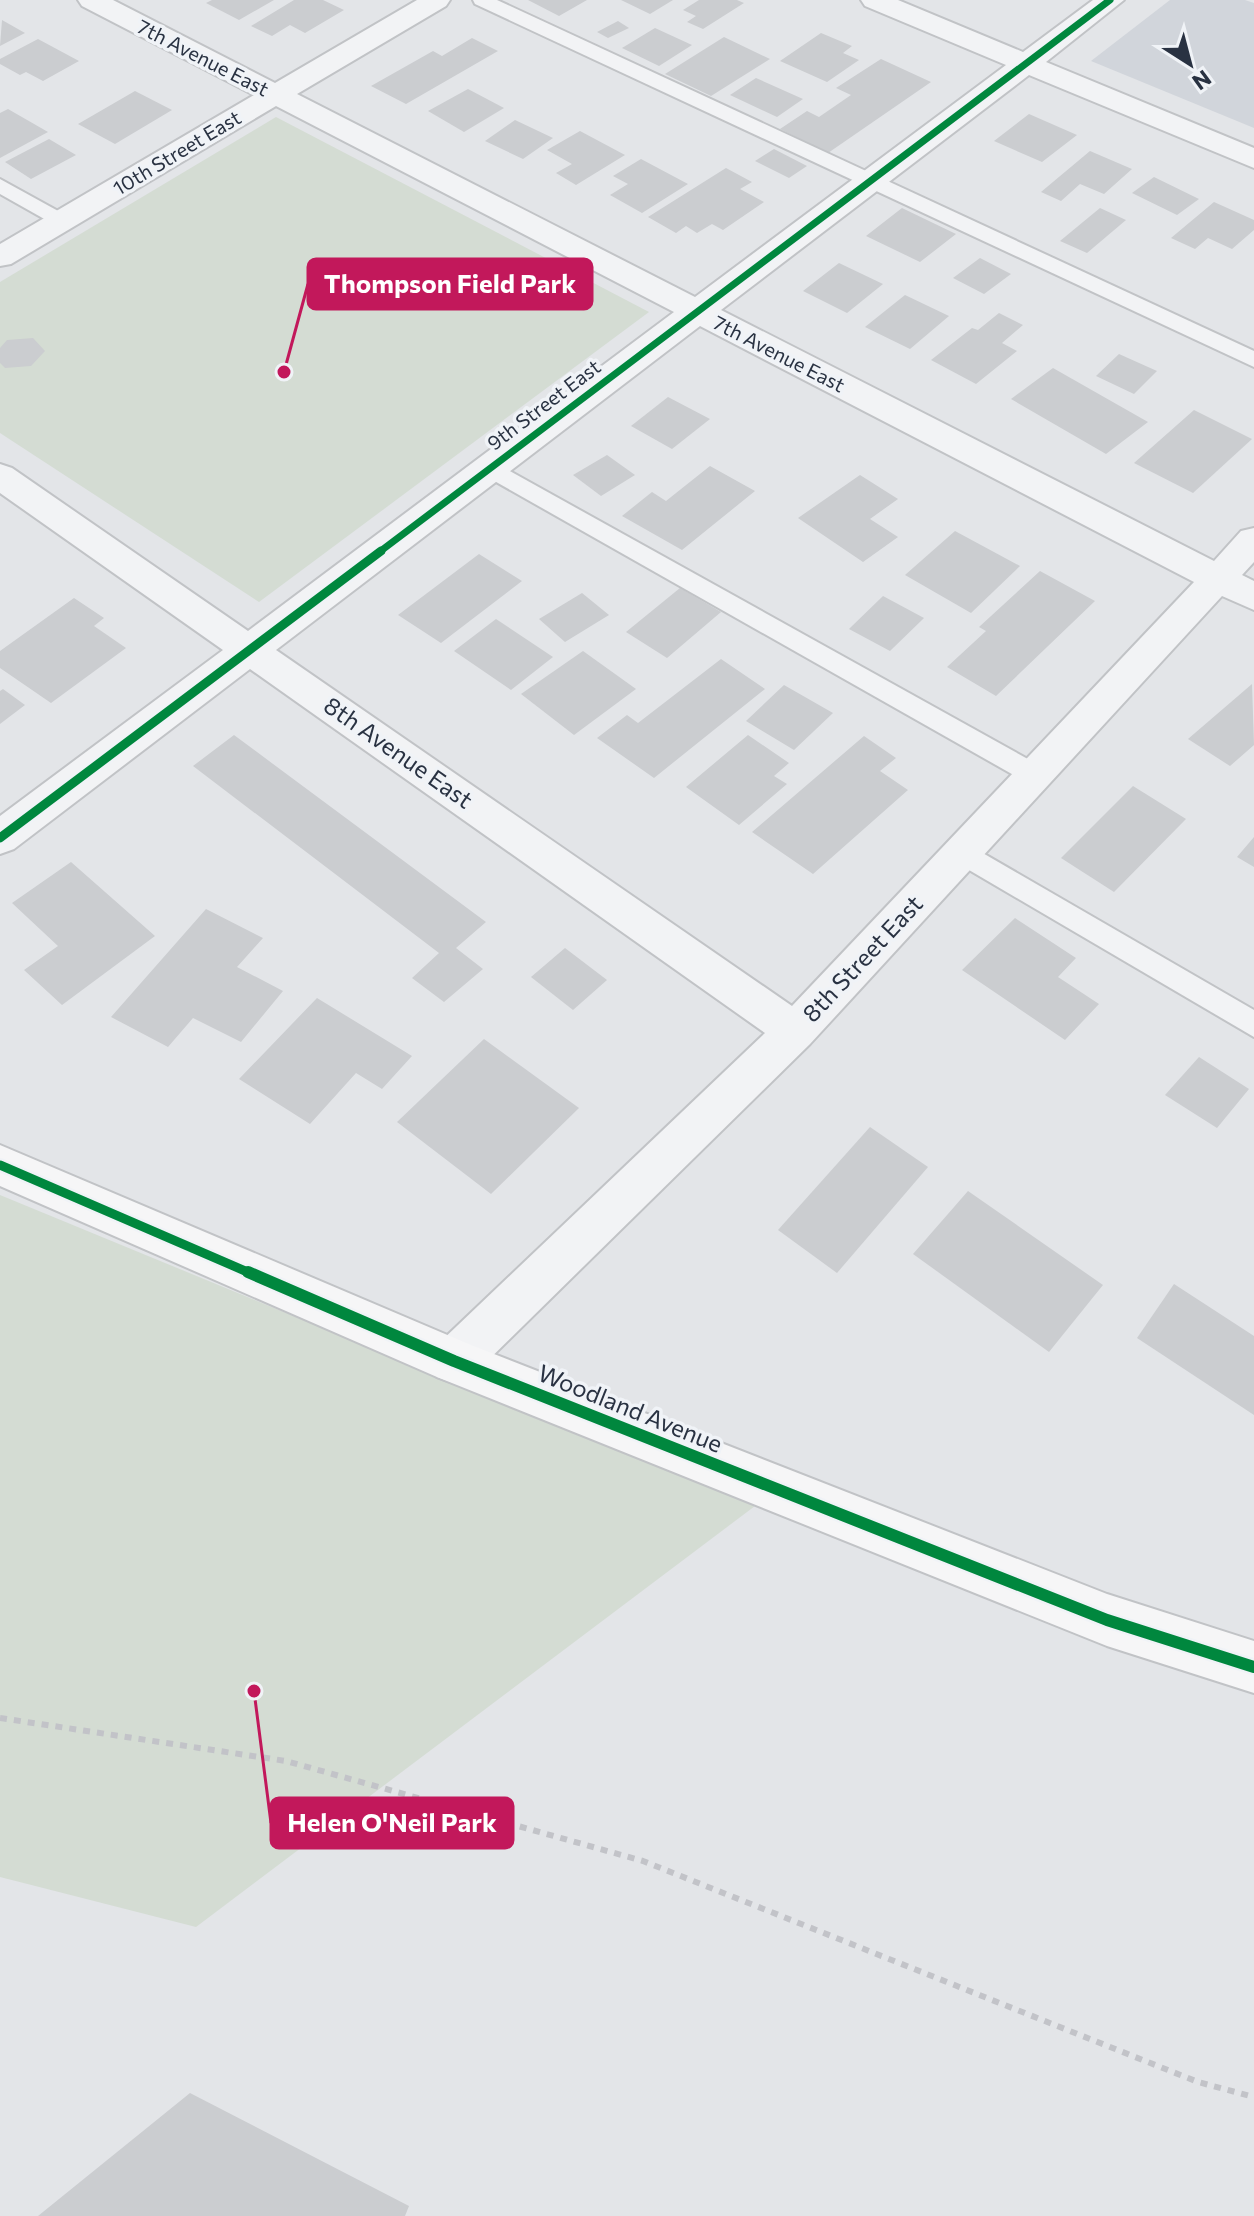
<svg xmlns="http://www.w3.org/2000/svg" width="1254" height="2216" viewBox="0 0 1254 2216" font-family="Commissioner,sans-serif">
<style>
.built{fill:#d1d5db}
.green{fill:#d4dcd3}
.building{fill:#cbcdd0}
.lines{fill:none;stroke-linecap:round;stroke-linejoin:round}
.lane-casing{stroke:#c1c3c6;stroke-width:4}
.street-casing{stroke:#c1c3c6;stroke-width:4}
.secondary-casing{stroke:#c1c3c6;stroke-width:4}
.path{stroke:#c2c3c8;stroke-width:6;stroke-dasharray:7 7;stroke-linecap:butt}
.lane{fill:#f2f3f5;fill-rule:evenodd}
.street{fill:#f2f3f5;fill-rule:evenodd}
.secondary{fill:#f6f6f7;fill-rule:evenodd}
.cycleway-far2-casing{stroke:#f0f3f7;stroke-width:11}
.cycleway-far1-casing{stroke:#f0f3f7;stroke-width:14}
.cycleway-casing{stroke:#f0f3f7;stroke-width:17}
.cycleway-far2{stroke:#00873e;stroke-width:7}
.cycleway-far1{stroke:#00873e;stroke-width:9}
.cycleway{stroke:#00873e;stroke-width:12}
.labels{text-anchor:middle;stroke-width:7;stroke-linejoin:round;paint-order:stroke}
.far-street-label{font-size:20px;fill:#293242;stroke:#f0f3f7}
.street-label{font-size:24px;fill:#293242;stroke:#f0f3f7}
.leader{fill:none;stroke:#c2185b;stroke-width:3}
.callout-dot{fill:#c2185b;stroke:#f0f3f7;stroke-width:3}
.callout{fill:#c2185b;stroke:#c2185b;stroke-width:3}
.callout-label{font-size:26px;text-anchor:middle;font-weight:bold;fill:#fff}
</style>
<rect width="100%" height="100%" fill="#e3e5e8"/>
<path class="built" d="M1170 0H1245L1254 3V128L1091 61Z"/>
<g class="green">
<path d="M276 117 649 312 259 602 0 433V282Z"/>
<path d="M0 1195 755 1506 196 1927 0 1877Z"/>
</g>
<g class="building">
<path d="M212 0H274L239 20 206 3Z"/>
<path d="M294 0H323L344 10 305 33 290 25 272 36 251 26Z"/>
<path d="M528 0H587L559 16Z"/>
<path d="M621 0H673L650 14Z"/>
<path d="M699 0H737L744 3 703 29 687 22 696 16 683 10Z"/>
<path d="M2 20 25 33 0 46Z"/>
<path d="M618 21 629 28 608 38 597 32Z"/>
<path d="M655 28 692 45 659 66 622 48Z"/>
<path d="M821 33 852 46 843 53 859 60 827 82 780 61Z"/>
<path d="M724 37 770 59 711 96 665 74Z"/>
<path d="M472 38 498 51 406 104 371 86 433 51 442 56Z"/>
<path d="M38 39 79 61 43 81 26 72 20 75 0 64V59Z"/>
<path d="M881 59 931 82 828 153 780 129 807 111 819 117 851 95 836 88Z"/>
<path d="M756 78 803 99 777 117 730 95Z"/>
<path d="M468 89 504 108 464 132 428 111Z"/>
<path d="M135 91 172 110 115 144 78 124Z"/>
<path d="M8 109 48 132 0 158V113Z"/>
<path d="M1029 114 1077 135 1042 162 994 141Z"/>
<path d="M515 120 553 138 523 159 485 141Z"/>
<path d="M580 131 625 155 576 185 556 173 572 164 547 150Z"/>
<path d="M49 139 76 155 31 179 5 162Z"/>
<path d="M774 149 807 166 789 178 755 161Z"/>
<path d="M1090 151 1132 169 1104 194 1080 184 1061 201 1041 192Z"/>
<path d="M641 159 688 184 642 213 610 195 628 184 613 176Z"/>
<path d="M726 168 752 182 740 189 764 202 723 230 712 224 697 233 686 226 676 233 648 217Z"/>
<path d="M1154 177 1199 199 1177 215 1132 193Z"/>
<path d="M1214 202 1254 220V230L1232 249 1208 238 1195 249 1171 238Z"/>
<path d="M902 208 956 234 920 262 866 236Z"/>
<path d="M1100 208 1126 220 1087 253 1060 241Z"/>
<path d="M980 258 1011 274 984 294 953 278Z"/>
<path d="M839 263 883 284 847 313 803 291Z"/>
<path d="M905 295 949 316 910 349 865 327Z"/>
<path d="M999 313 1023 325 1002 343 1017 351 976 384 931 360 972 328 978 330Z"/>
<path d="M33 338 45 351 31 366 5 368 0 363V348L7 340Z"/>
<path d="M1119 354 1157 371 1134 394 1096 376Z"/>
<path d="M1053 368 1148 422 1106 454 1011 399Z"/>
<path d="M668 397 710 419 672 449 631 426Z"/>
<path d="M1194 410 1252 439 1193 493 1134 463Z"/>
<path d="M607 455 635 475 601 496 573 475Z"/>
<path d="M710 466 755 491 682 550 622 516 652 492 666 501Z"/>
<path d="M860 475 898 499 870 519 898 537 863 562 798 518Z"/>
<path d="M955 531 1020 566 971 613 905 575Z"/>
<path d="M479 554 522 581 441 643 398 615Z"/>
<path d="M1040 571 1095 601 996 696 947 667 986 631 979 627Z"/>
<path d="M680 588 721 612 667 658 626 632Z"/>
<path d="M582 593 609 615 565 642 539 619Z"/>
<path d="M883 596 924 618 890 651 849 629Z"/>
<path d="M74 598 104 618 94 626 126 648 51 703 0 668V651Z"/>
<path d="M496 619 553 657 511 690 454 651Z"/>
<path d="M583 651 636 689 574 735 521 694Z"/>
<path d="M721 659 765 689 654 778 597 738 627 715 638 723Z"/>
<path d="M1252 684 1254 745 1230 766 1188 739Z"/>
<path d="M784 685 833 713 794 750 746 721Z"/>
<path d="M3 689 25 705 0 724V691Z"/>
<path d="M234 735 486 922 456 948 483 969 444 1002 412 978 439 953 193 766Z"/>
<path d="M748 735 789 763 774 776 787 784 739 825 686 787Z"/>
<path d="M864 736 896 758 880 771 908 790 813 874 752 832Z"/>
<path d="M1133 786 1186 819 1114 892 1061 858Z"/>
<path d="M1254 837V867L1237 857Z"/>
<path d="M71 862 155 936 62 1005 24 970 58 946 12 903Z"/>
<path d="M206 909 263 938 237 967 283 991 241 1042 193 1018 168 1047 111 1017Z"/>
<path d="M1015 918 1076 958 1058 977 1099 1004 1065 1040 962 970Z"/>
<path d="M565 948 607 980 573 1010 531 977Z"/>
<path d="M317 998 412 1056 382 1089 356 1073 310 1124 239 1079Z"/>
<path d="M484 1039 579 1108 491 1194 397 1122Z"/>
<path d="M1199 1057 1249 1089 1217 1128 1165 1095Z"/>
<path d="M870 1127 928 1167 837 1273 778 1230Z"/>
<path d="M968 1191 1103 1285 1049 1352 913 1254Z"/>
<path d="M1174 1284 1254 1336V1415L1137 1338Z"/>
<path d="M190 2093 409 2206 405 2216H38Z"/>
</g>
<g class="lines">
<defs>
<g id="lane">
<path d="M473 0H497L1254 351V367L475 4Z"/>
<path d="M0 179 69 217 72 221 69 225H55L0 194Z"/>
<path d="M490 460 1044 768 1048 775 1044 782 1035 785 1026 782 482 474 478 468 482 462Z"/>
<path d="M962 841 1254 1010V1037L952 860 948 852 952 844Z"/>
</g>
<path id="street" d="M78 0H113L275 83 417 0H450L446 6 297 94 695 297 1006 65 865 6 861 0H898L1023 52 1093 0H1124L1046 62 1254 148V168L1029 75 721 310 1214 561 1241 531 1254 528V562L1242 575 1254 581V610L1222 596 810 1044 471 1377 454 1383 437 1377 430 1361 437 1345 765 1033 250 669 14 849 0 854V816L223 650 0 493V464L12 468 248 631 674 312 276 106 11 264 0 266V244L254 95 82 6ZM700 326 1194 582 792 1006 276 650Z"/>
<path id="secondary" d="M0 1145 471 1345 1107 1594 1254 1641V1693L1107 1646 437 1377 0 1186Z"/>
</defs>
<use href="#lane" class="lane-casing"/>
<use href="#street" class="street-casing"/>
<use href="#secondary" class="secondary-casing"/>
<path class="path" d="M0 1718 286 1761 643 1861 1198 2082 1254 2097"/>
<use href="#lane" class="lane"/>
<use href="#street" class="street"/>
<use href="#secondary" class="secondary"/>
<defs>
<path id="cycleway-far2" d="M378 553 1110 0"/>
<g id="cycleway-far1">
<path d="M0 838 381 551"/>
<path d="M0 1165 252 1274"/>
</g>
<path id="cycleway" d="M248 1272 454 1361 1107 1620 1254 1667"/>
</defs>
<use href="#cycleway-far2" class="cycleway-far2-casing"/>
<use href="#cycleway-far1" class="cycleway-far1-casing"/>
<use href="#cycleway" class="cycleway-casing"/>
<use href="#cycleway-far2" class="cycleway-far2"/>
<use href="#cycleway-far1" class="cycleway-far1"/>
<use href="#cycleway" class="cycleway"/>
</g>
<g class="labels">
<g class="far-street-label">
<text transform="translate(203 58) rotate(27)" y="7">7th Avenue East</text>
<text transform="translate(177 153) rotate(-31)" y="7">10th Street East</text>
<text transform="translate(779 354) rotate(27)" y="7">7th Avenue East</text>
<text transform="translate(544 405) rotate(-37)" y="7">9th Street East</text>
</g>
<g class="street-label">
<text transform="translate(398 753) rotate(35)" y="8">8th Avenue East</text>
<text transform="translate(863 959) rotate(-47)" y="8">8th Street East</text>
<text transform="translate(630 1409) rotate(22)" y="8">Woodland Avenue</text>
</g>
</g>
<path class="leader" d="M284 372L308 284M254 1691L271 1823"/>
<g class="callout-dot">
<circle cx="284" cy="372" r="8"/>
<circle cx="254" cy="1691" r="8"/>
</g>
<g class="callout">
<rect x="308" y="259" width="284" height="50" rx="8"/>
<rect x="271" y="1798" width="242" height="50" rx="8"/>
</g>
<g class="callout-label">
<text x="450" y="293">Thompson Field Park</text>
<text x="392" y="1832">Helen O'Neil Park</text>
</g>
<g transform="translate(1190 64) rotate(144)" stroke="#f0f3f7" stroke-width="6" paint-order="stroke">
<path d="M0-6L14 30L0 20L-14 30Z" fill="#293242"/>
<text y="-12" font-size="22" font-weight="bold" text-anchor="middle" fill="#293242">N</text>
</g>
</svg>
